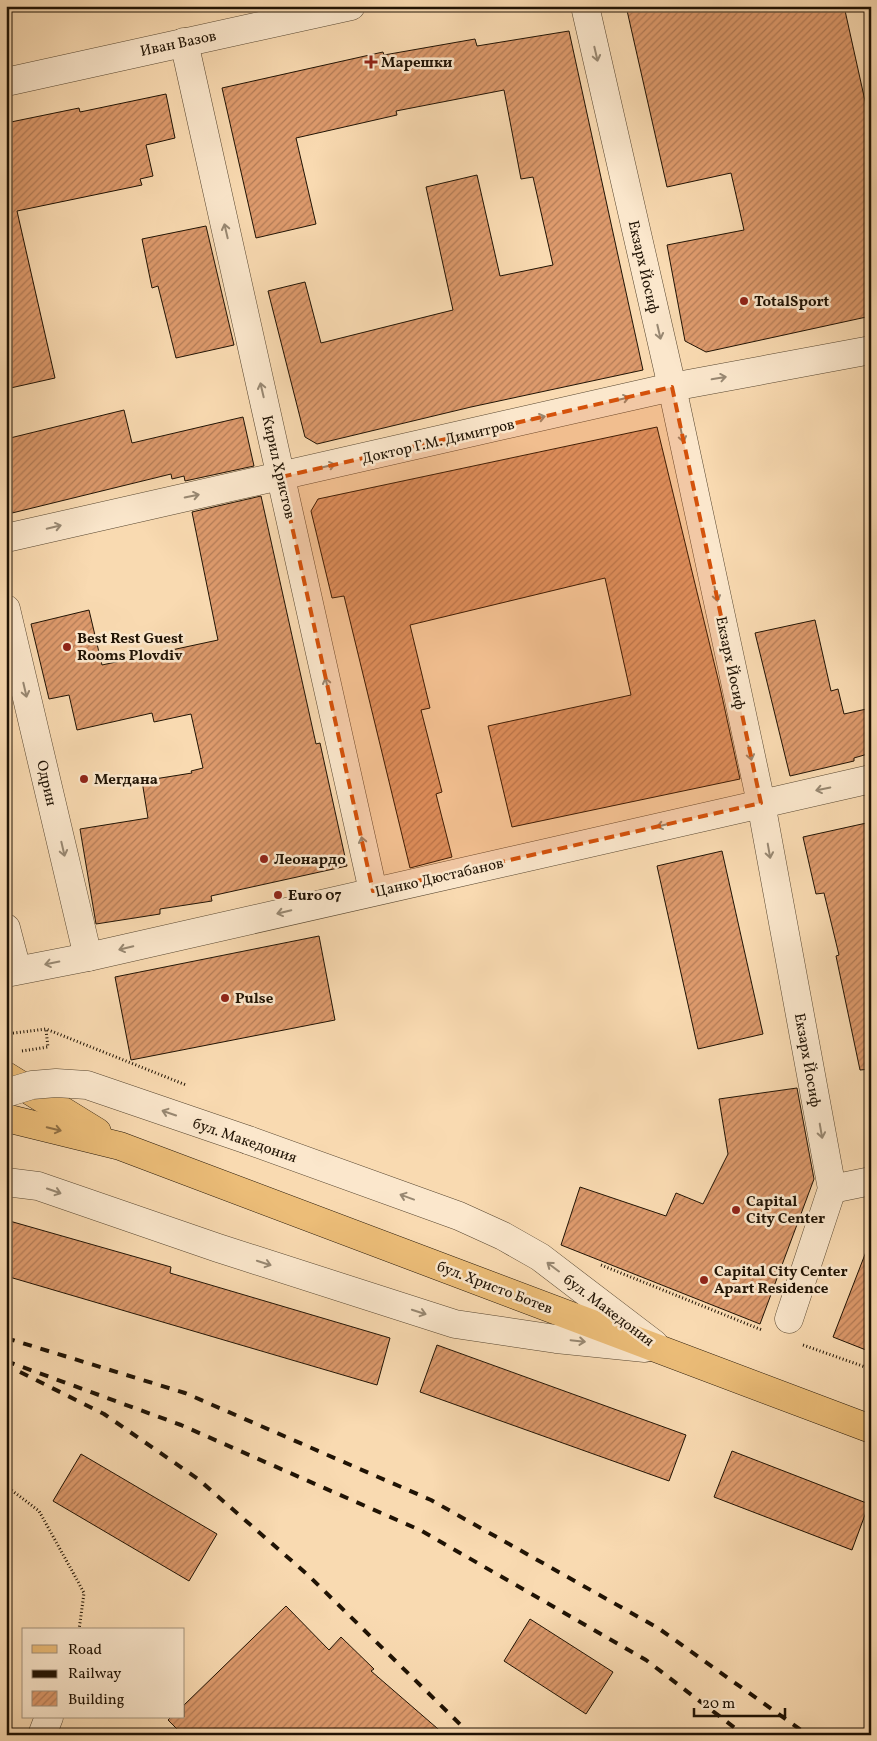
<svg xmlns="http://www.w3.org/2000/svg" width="877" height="1741" viewBox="0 0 877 1741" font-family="Vollkorn,serif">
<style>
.building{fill:url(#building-hatch);stroke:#201304}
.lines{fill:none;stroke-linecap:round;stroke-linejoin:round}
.minor-casing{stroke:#56452f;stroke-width:29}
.major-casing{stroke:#201304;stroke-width:29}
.path{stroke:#201304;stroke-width:3;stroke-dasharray:1 2.5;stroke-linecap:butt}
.minor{stroke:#fbe7cc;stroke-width:28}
.major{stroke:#ecbd78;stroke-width:28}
.rail{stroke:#201304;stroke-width:4;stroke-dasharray:9 9;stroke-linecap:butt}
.minor-bridge-casing{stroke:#56452f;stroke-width:29;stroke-linecap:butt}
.minor-bridge{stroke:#fbe7cc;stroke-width:28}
.oneway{stroke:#988872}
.oneway2{stroke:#907044}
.marked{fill:#d4520b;fill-opacity:0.2;stroke:#d4520b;stroke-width:4;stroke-dasharray:10 6;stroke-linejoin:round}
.poi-dot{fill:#8f2418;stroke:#fbe7cc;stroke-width:2}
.labels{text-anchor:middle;stroke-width:5;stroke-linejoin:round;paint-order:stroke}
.street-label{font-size:15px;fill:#201304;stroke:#fbe7cc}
.poi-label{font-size:15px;font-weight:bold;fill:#201304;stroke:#fbe7cc;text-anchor:start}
</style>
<defs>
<pattern id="building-hatch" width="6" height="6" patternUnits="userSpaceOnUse" patternTransform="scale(1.25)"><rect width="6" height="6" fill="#dd9a6c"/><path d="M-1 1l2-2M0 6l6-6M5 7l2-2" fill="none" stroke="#b37c57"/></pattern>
</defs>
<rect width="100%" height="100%" fill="#f9dab1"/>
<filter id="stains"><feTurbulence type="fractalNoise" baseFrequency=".004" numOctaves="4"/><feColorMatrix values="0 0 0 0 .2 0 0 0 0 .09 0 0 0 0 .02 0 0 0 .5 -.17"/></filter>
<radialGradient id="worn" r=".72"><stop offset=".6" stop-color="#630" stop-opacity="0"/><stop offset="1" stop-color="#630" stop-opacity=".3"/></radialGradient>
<g class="building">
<path d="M626 6H844L871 128V316L706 352 685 341 667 245 744 230 731 173 667 187Z"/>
<path d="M569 31 643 370 471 407 317 444 305 437 268 291 305 282 321 343 453 310 426 187 477 175 500 276 553 265 533 177 521 179 504 90 396 111 397 115 296 138 316 224 256 238 222 88 383 52 384 55 475 39 477 46Z"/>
<path d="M166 94 175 138 146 145 153 176 140 179 142 185 17 211 55 378 6 389V123L79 108 80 112Z"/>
<path d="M206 226 234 345 176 358 158 286 152 288 142 239Z"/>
<path d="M124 410 132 443 243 417 254 466 185 481 184 476 172 479 171 474 12 513 6 490V439Z"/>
<path d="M657 427 720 687 740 779 512 827 488 726 631 695 605 578 410 625 430 708 421 710 442 792 436 794 452 857 410 868 344 596 332 598 311 511 318 499Z"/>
<path d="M261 496 316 744 320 743 347 866 211 896 212 901 160 909V914L96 924 80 829 148 818 142 781 192 773 191 771 203 768 191 714 154 722 152 713 77 730 69 695 49 699 31 624 89 610 102 665 218 640 192 512Z"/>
<path d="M815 620 831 691 838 689 844 714 871 708V753L854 758V761L790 776 755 633Z"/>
<path d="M871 822V1069L860 1070 836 956 839 955 824 893 816 894 803 837Z"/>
<path d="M722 851 763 1034 698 1049 657 866Z"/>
<path d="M319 936 335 1020 131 1060 115 977Z"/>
<path d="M797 1088 814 1179 760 1324 561 1245 580 1187 666 1216 676 1193 703 1204 728 1154 719 1099Z"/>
<path d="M6 1220 171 1267 170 1273 390 1338 377 1385 6 1276Z"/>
<path d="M869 1244H871V1352L833 1337Z"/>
<path d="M437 1345 686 1435 669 1481 420 1392Z"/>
<path d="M732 1451 869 1504 852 1550 714 1497Z"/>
<path d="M81 1454 217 1534 189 1581 53 1501Z"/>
<path d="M286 1606 329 1650 341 1637 374 1669 371 1671 445 1735H183L168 1720 171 1717H184V1705Z"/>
<path d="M530 1619 613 1672 586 1714 504 1661Z"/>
</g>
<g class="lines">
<defs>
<g id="minor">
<path d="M585 6 672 387 761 803 832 1189 789 1319"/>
<path d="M184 42 373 891"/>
<path d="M6 82 351 6"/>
<path d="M6 538 672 387 871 350"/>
<path d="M6 609 88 957"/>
<path d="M6 928 17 970"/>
<path d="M6 973 88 957 871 779"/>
<path d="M248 1140 459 1216 503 1236 540 1257 654 1344"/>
<path d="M6 1182 38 1186 218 1248 455 1324 556 1339 645 1348"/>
<path d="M832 1189 871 1181"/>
<path d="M42 1735 49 1717"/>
</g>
<g id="major">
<path d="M6 1076 97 1132"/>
<path d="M6 1118 120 1146 871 1429"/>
</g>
</defs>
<use href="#minor" class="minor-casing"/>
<use href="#major" class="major-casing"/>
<g class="path">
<path d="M6 1034 46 1029 186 1085"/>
<path d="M22 1051 48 1047 46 1030"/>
<path d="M601 1265 762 1330"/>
<path d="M803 1345 871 1369"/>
<path d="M6 1486 39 1511 76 1578 84 1593 79 1630"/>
</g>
<use href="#minor" class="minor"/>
<use href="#major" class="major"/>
<g class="rail">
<path d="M6 1338 185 1393 431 1500 658 1628 808 1735"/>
<path d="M6 1361 181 1425 422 1531 646 1660 744 1735"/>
<path d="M20 1372 104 1414 198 1479 308 1575 471 1735"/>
</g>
<defs>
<path id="minor-bridge" d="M6 1093 32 1085 56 1083 87 1085 248 1140"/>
</defs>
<use href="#minor-bridge" class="minor-bridge-casing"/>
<use href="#minor-bridge" class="minor-bridge"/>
</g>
<defs><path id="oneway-shaft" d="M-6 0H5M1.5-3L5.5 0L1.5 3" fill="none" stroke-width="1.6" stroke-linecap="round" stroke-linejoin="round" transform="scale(1.25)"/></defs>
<g class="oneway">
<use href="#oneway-shaft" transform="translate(596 54) rotate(77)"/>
<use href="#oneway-shaft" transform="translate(226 231) rotate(-103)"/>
<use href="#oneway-shaft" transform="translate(659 332) rotate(77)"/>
<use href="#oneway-shaft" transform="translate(719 378) rotate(-10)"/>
<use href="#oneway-shaft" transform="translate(262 390) rotate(-103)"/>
<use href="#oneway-shaft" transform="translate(622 399) rotate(-13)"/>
<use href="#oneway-shaft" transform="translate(538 418) rotate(-13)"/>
<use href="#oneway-shaft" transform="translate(682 435) rotate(78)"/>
<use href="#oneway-shaft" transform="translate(328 466) rotate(-13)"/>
<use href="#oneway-shaft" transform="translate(192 496) rotate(-12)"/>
<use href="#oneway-shaft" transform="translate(54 527) rotate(-13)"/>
<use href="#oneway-shaft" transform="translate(716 594) rotate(78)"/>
<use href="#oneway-shaft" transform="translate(327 685) rotate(-103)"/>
<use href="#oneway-shaft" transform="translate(25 690) rotate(77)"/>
<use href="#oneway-shaft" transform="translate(750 753) rotate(78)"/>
<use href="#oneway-shaft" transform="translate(823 789) rotate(168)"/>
<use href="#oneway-shaft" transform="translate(664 825) rotate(167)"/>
<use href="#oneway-shaft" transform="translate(363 844) rotate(-103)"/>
<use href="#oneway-shaft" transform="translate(63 849) rotate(77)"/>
<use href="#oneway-shaft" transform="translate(769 851) rotate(80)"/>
<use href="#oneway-shaft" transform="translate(284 912) rotate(167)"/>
<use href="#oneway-shaft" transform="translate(126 948) rotate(167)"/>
<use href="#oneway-shaft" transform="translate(52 963) rotate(169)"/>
<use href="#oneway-shaft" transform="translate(169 1113) rotate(-161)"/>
<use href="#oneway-shaft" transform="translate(821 1131) rotate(80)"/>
<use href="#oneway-shaft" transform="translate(54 1191) rotate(19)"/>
<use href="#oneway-shaft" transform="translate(407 1197) rotate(-160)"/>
<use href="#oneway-shaft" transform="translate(264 1263) rotate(18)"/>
<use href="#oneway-shaft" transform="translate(553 1267) rotate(-143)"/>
<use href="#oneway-shaft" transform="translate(419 1312) rotate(18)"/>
<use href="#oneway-shaft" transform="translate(578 1341) rotate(6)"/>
</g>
<use class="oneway2" href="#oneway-shaft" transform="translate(54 1129) rotate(14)"/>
<path class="marked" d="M672 387 761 803 373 891 281 477Z"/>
<g class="poi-dot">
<path d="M368.5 54.5h5v5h5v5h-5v5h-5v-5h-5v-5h5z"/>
<circle cx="744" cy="301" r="5"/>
<circle cx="67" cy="647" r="5"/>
<circle cx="84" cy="779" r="5"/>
<circle cx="264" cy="859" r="5"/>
<circle cx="278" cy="895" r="5"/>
<circle cx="225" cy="998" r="5"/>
<circle cx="736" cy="1210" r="5"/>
<circle cx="704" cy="1280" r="5"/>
</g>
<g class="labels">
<g class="street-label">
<text transform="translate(178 43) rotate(-12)" y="5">Иван Вазов</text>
<text transform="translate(644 267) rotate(77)" y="5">Екзарх Йосиф</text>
<text transform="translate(438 441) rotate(-13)" y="5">Доктор Г.М. Димитров</text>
<text transform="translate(279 467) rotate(77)" y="5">Кирил Христов</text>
<text transform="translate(731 663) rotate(78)" y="5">Екзарх Йосиф</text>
<text transform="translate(47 783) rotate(77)" y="5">Одрин</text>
<text transform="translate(439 877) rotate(-13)" y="5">Цанко Дюстабанов</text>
<text transform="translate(808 1060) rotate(80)" y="5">Екзарх Йосиф</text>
<text transform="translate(245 1140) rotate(19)" y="5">бул. Македония</text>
<text transform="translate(495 1287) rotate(21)" y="5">бул. Христо Ботев</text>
<text transform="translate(609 1310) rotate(37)" y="5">бул. Македония</text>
</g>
<g class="poi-label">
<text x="381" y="67">Марешки</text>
<text x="754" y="306">TotalSport</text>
<text x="77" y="643">Best Rest Guest<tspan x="77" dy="17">Rooms Plovdiv</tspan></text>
<text x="94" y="784">Мегдана</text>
<text x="274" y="864">Леонардо</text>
<text x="288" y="900">Euro 07</text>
<text x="235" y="1003">Pulse</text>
<text x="746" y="1206">Capital<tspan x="746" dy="17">City Center</tspan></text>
<text x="714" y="1276">Capital City Center<tspan x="714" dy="17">Apart Residence</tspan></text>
</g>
</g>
<rect width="877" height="1741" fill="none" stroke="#f9dab1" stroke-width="25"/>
<rect x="8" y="8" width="862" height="1726" fill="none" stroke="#201304" stroke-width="2.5"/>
<rect x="12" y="12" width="852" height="1716" fill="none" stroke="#201304"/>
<rect x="22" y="1628" width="162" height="90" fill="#fbe7cc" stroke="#a3927c"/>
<rect x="32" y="1645" width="25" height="8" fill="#ecbd78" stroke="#a3927c"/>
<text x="68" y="1654" font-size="15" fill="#201304">Road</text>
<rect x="32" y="1670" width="25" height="8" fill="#201304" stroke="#a3927c"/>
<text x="68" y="1678" font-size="15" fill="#201304">Railway</text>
<rect x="32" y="1691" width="25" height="15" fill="url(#building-hatch)" stroke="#a3927c"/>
<text x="68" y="1704" font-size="15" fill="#201304">Building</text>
<path d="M694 1708v8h91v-8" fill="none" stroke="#201304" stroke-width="2.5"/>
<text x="702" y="1708" font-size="15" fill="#201304" stroke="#fbe7cc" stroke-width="4" paint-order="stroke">20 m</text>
<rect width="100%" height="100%" filter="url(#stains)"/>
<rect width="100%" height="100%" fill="url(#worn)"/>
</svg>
